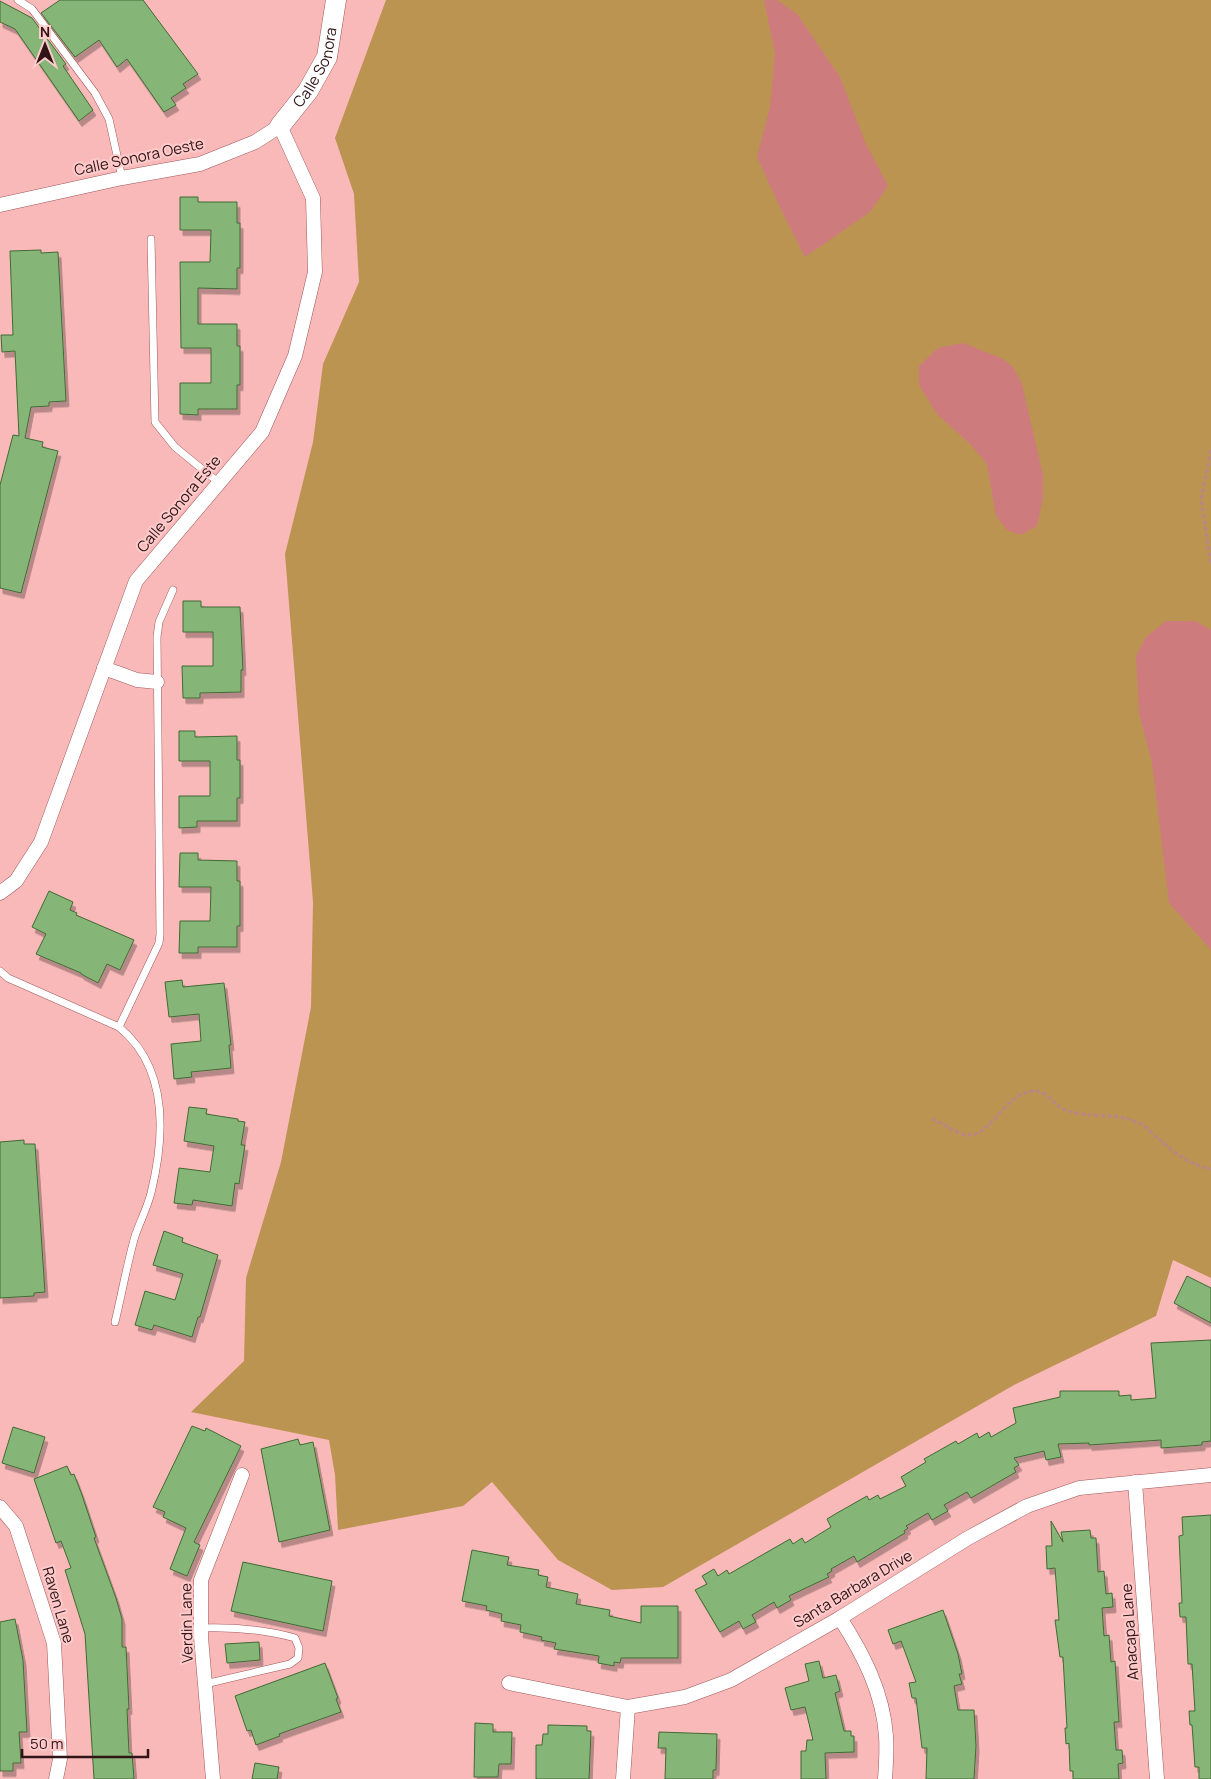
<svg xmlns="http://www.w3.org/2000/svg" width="1211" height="1779" viewBox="0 0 1211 1779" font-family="Manrope,sans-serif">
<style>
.green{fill:#bc9451}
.water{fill:#cd7b7d}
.building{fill:#85b577;stroke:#416a34;filter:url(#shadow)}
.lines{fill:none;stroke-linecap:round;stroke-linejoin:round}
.lane-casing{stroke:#9f585a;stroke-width:8}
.street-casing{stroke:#9f585a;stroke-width:15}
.secondary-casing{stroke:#9f585a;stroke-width:21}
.path{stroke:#bb8585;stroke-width:3;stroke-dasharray:4 2.5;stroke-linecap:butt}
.lane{stroke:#fff;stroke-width:7}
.street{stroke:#fff;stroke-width:14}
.secondary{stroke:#fff;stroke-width:20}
.labels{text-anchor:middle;stroke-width:4;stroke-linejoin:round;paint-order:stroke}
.street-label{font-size:15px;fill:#311415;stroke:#fdcbcb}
</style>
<defs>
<filter id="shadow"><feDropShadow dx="3" dy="5.5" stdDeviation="0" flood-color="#0004"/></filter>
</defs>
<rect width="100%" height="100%" fill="#fab9b9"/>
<path class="green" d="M386 0H1211V1278L1173 1260 1156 1316 1014 1385 663 1587 612 1590 558 1560 492 1482 463 1506 338 1530 335 1475 329 1440 191 1412 244 1361 246 1278 281 1162 311 1007 313 902 285 554 313 442 323 364 359 282 354 194 335 138Z"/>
<g class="water">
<path d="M764 0H777L797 14 840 77 865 142 888 186 870 212 805 257 783 214 757 157 770 107 775 54Z"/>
<path d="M963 343 1003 359 1013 367 1022 384 1043 475V498L1037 526 1021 535 1007 530 996 516 987 464 970 444 937 414 919 385V366L938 348Z"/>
<path d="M1166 621H1196L1211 630V950L1169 903 1152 763 1139 713 1136 656 1146 637Z"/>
</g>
<g class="building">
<path d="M60 0H143L198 74 183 84 186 88 171 98 176 105 164 112 127 59 117 67 99 40 75 57 41 13Z"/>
<path d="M0 1 32 18 66 64 63 66 93 110 79 121 15 29 0 22Z"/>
<path d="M180 197H198V202H237V223H240V268H237V289L198 288V324H237V346H240V385H237V409H198V415L180 414V383H211V348H181L180 262H210L211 230H180Z"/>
<path d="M41 250V253L58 252 66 401 49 402V406L31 407 25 438 43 442 42 447 58 451 21 593 0 588V485L13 435 19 436 15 351 2 352 1 335H13L10 251Z"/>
<path d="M183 601H201V607H240L243 670H241V692L200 693V698H183L182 666H213V632H183Z"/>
<path d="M179 731H195V737L237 736V760H240V798H237V821H197V827L179 828V796H210V761H179Z"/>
<path d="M180 853H198V860L237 861V881H240V926H237V947H198V953H179L180 921H210L211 887H179Z"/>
<path d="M49 891 73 902 70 910 77 913 76 915 134 940 120 970 107 964 98 983 81 974V973L36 954 46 934 32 927Z"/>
<path d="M182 980 183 987 224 983 231 1045H229L231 1068 191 1072 192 1077 174 1079 171 1044 201 1041 199 1014 169 1017 165 982Z"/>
<path d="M189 1107 207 1109 206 1114 238 1119V1121L245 1122 241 1145H245L239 1184 235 1183 232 1206 193 1200 192 1205 174 1203 179 1168 210 1172 214 1146 184 1141Z"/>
<path d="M24 1140V1144H35L45 1292 34 1293V1296L0 1298V1142Z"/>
<path d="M164 1231 183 1238 182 1242 218 1255 200 1317H198L192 1337 154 1325 152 1330 135 1325 145 1291 175 1300 183 1274 153 1265Z"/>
<path d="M1187 1276 1211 1288V1323L1174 1303Z"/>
<path d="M1211 1340V1441L1202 1442V1445L1161 1448V1440L1089 1445V1443L1058 1444 1061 1457 1046 1460 1044 1451 1014 1458 1019 1465 1014 1468 1016 1472 971 1498 967 1492 944 1505 948 1511 932 1520 928 1513 906 1526 908 1528 904 1531 905 1533 857 1562 854 1556 831 1569 832 1571 827 1574 829 1577 789 1596 791 1600 777 1608 774 1602 752 1615 756 1622 743 1629 739 1621 720 1632 695 1590 707 1584 702 1576 714 1569 718 1576 727 1570 729 1574 790 1539 793 1544 802 1538 805 1543 831 1527 827 1519 837 1513 867 1496 869 1500 878 1495 880 1499 906 1486 901 1477 926 1462 924 1459 956 1441 958 1444 977 1433 979 1438 989 1432 991 1437 1016 1423 1013 1408 1060 1397V1391H1119V1396L1131 1395V1400L1156 1398 1151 1343Z"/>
<path d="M192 1426 205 1431 206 1428 241 1446 194 1542 200 1545 187 1576 170 1569 186 1528 163 1517 165 1512 153 1507Z"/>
<path d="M13 1427 45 1437 34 1473 2 1463Z"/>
<path d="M298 1439 300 1445 313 1442 330 1530 279 1542 261 1449Z"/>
<path d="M67 1466 71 1475 74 1474 82 1495 96 1537 94 1538 116 1598 122 1619V1647H126L129 1709H127L129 1753H132L134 1779H94L85 1634 65 1570 71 1568 61 1541 56 1543 34 1479Z"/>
<path d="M1211 1515V1779H1199V1767H1195L1192 1725H1190L1189 1711H1195L1192 1664H1188L1186 1617H1180L1179 1603H1182L1179 1536 1183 1535 1182 1517Z"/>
<path d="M1051 1521 1063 1542 1061 1532 1090 1530 1091 1538H1096L1098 1572 1104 1571 1106 1594 1112 1593 1113 1607 1102 1608 1104 1636 1109 1635 1111 1662 1115 1661 1119 1722H1114L1116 1750H1122L1123 1763 1118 1764 1119 1779H1073V1771H1070L1069 1743 1066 1744 1065 1728H1067L1063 1657H1060L1055 1620H1059L1055 1568 1047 1569 1046 1546H1052Z"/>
<path d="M472 1550 509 1557 507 1565 539 1570 538 1575 548 1577 546 1587 578 1594 576 1604 610 1610 609 1616 641 1623V1606H678V1658H621L620 1663 614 1662V1666L598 1663 599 1656 554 1649 556 1643 541 1640 542 1637 520 1632 521 1625 501 1621 502 1614 486 1610 487 1606 462 1601Z"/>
<path d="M243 1562 332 1581 323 1631 231 1611Z"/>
<path d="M943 1610 958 1654 962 1674H959L962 1684 954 1686 958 1710H974L976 1746 974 1779H926L927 1748H922L916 1698H912L909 1683 916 1682 901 1641 893 1644 888 1630Z"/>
<path d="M15 1619 23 1660 27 1732H19L21 1763H13V1771H0V1622Z"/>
<path d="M259 1642 260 1660 227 1663 225 1644Z"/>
<path d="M819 1661 823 1678 836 1675 840 1691 835 1693 844 1731H851V1736H854V1752L825 1753 826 1779H801V1751H806L807 1740H813L805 1707 791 1710 785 1688 809 1681 805 1664Z"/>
<path d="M325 1663 338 1698 336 1699 341 1712 279 1734 280 1736 256 1745 251 1730 247 1731 235 1696Z"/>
<path d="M475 1723 493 1724V1732H512L511 1764H499L498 1777H474Z"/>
<path d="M548 1725 587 1726V1731H591L589 1779H536V1745H542L543 1734H548Z"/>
<path d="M659 1732 717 1734 716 1770H713V1779H665L666 1748H658Z"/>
<path d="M255 1763 279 1767 277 1779H252Z"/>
</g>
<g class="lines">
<defs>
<g id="lane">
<path d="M18 0 32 9 95 93 109 119 122 178"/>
<path d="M151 239 155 422 175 447 218 482"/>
<path d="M0 971 8 978 119 1027C169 1068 165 1136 151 1193 147 1208 140 1222 135 1236 127 1264 122 1293 115 1322"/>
<path d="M119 1027 159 943 160 934 157 637 159 622 173 590"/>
<path d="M201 1628C234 1627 263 1629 295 1638L299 1648 298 1658 290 1664 205 1684"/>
</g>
<g id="street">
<path d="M0 205 122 178 200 164 255 142 280 126 313 198 315 272 295 356 262 432 136 581 41 842 16 881 0 893"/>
<path d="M104 668 137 680 157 682"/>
<path d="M1135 1482 1157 1779"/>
<path d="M0 1507 16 1526 54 1643 60 1759 56 1779"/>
<path d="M840 1618C863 1654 883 1692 886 1736 887 1750 886 1765 885 1779"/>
<path d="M509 1683 628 1707 685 1697 731 1680 840 1618 968 1538 1027 1506 1079 1488 1211 1475"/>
<path d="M213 1779 201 1637V1580L242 1475"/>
<path d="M623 1779 628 1707"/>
</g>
<g id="secondary">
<path id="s1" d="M280 126 308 91 327 57 336 0"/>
</g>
</defs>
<use href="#lane" class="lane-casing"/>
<use href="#street" class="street-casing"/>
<use href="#secondary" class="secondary-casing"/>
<g class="path">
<path d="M1211 450 1201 499 1211 565"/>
<path d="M932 1119C942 1123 956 1133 966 1135 991 1139 1005 1091 1034 1091 1047 1091 1053 1104 1063 1109 1088 1120 1118 1111 1141 1124 1148 1128 1153 1135 1159 1139 1174 1153 1190 1165 1211 1169"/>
</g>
<use href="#lane" class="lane"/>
<use href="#street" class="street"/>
<use href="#secondary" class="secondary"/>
</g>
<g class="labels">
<g class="street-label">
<text dy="5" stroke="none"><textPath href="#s1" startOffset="70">Calle Sonora</textPath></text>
<text transform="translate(139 157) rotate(-12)" y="5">Calle Sonora Oeste</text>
<text transform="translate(179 504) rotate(-50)" y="5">Calle Sonora Este</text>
<text transform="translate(853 1589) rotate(-31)" y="5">Santa Barbara Drive</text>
<text transform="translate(58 1605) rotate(74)" y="5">Raven Lane</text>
<text transform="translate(187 1623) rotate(-91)" y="5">Verdin Lane</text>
<text transform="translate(1130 1632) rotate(-94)" y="5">Anacapa Lane</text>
</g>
</g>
<g transform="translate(45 45)" stroke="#fdcbcb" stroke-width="4" paint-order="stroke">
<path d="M0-4L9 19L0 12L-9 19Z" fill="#311415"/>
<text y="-8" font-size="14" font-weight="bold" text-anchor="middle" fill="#311415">N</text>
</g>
<path d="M22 1749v8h126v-8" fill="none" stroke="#311415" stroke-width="2.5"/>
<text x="30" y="1749" font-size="15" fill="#311415" stroke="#fdcbcb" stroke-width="4" paint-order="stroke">50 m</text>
</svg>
